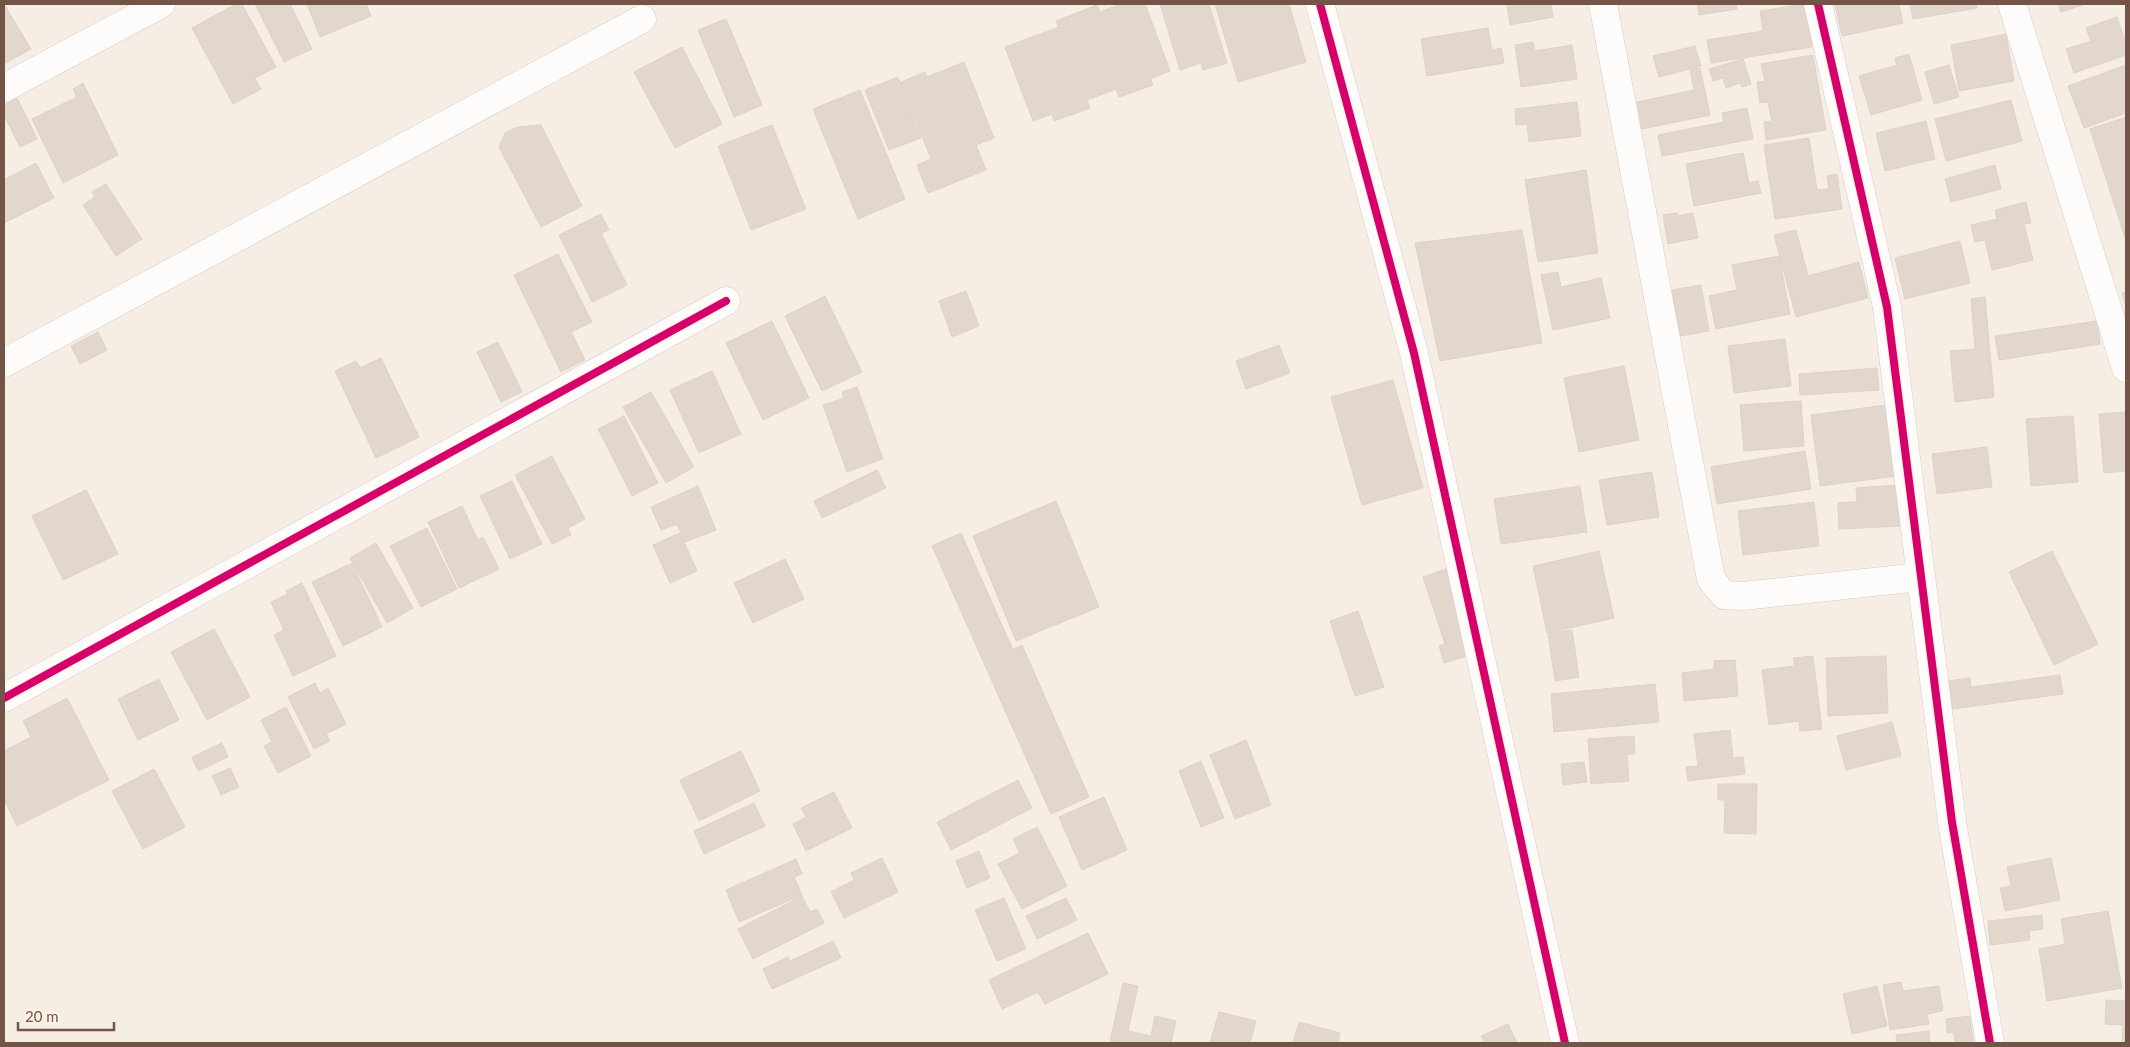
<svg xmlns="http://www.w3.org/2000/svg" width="2130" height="1047" viewBox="0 0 2130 1047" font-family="Lato,sans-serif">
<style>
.building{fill:#e2d6cd;stroke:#ded1c8}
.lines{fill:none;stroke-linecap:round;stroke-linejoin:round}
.minor-casing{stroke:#d7cbc4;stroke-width:29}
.minor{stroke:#fefcfb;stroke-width:28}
.cycleway-casing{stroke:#fff3e5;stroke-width:11}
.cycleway{stroke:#d6006c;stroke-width:8}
</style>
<rect width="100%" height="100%" fill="#f6eee5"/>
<g class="building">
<path d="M4 4 31 49 4 64Z"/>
<path d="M236 4H242L276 67 255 78 261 89 233 104 192 28Z"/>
<path d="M255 4H290L312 49 284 62Z"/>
<path d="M307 4H366L371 16 320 37Z"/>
<path d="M1121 4H1145L1170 71 1150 79 1153 85 1119 97 1116 89 1087 100 1090 108 1054 121 1052 114 1033 121 1005 47 1059 27 1056 21 1097 5 1100 12Z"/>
<path d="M1160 4H1209L1227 63 1203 70 1201 63 1180 70Z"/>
<path d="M1215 4H1289L1306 62 1238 82Z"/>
<path d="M1507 4H1551L1553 17 1510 25Z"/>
<path d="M1697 4H1736L1737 9 1699 15Z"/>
<path d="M1805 4 1812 47 1711 63 1707 40 1763 31 1760 11Z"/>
<path d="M1835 4H1899L1903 23 1842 36Z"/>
<path d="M1910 4H1977V8L1913 19Z"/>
<path d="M2058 4H2086L2061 12Z"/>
<path d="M2117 17 2126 44V55L2074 73 2066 49 2091 41 2086 28Z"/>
<path d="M726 19 762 105 734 117 698 30Z"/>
<path d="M1488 28 1492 50 1501 48 1504 63 1427 76 1421 39Z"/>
<path d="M2006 34 2014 81 1959 91 1951 45Z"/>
<path d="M1533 42 1535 51 1572 45 1577 79 1521 87 1515 45Z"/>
<path d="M1695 46 1701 66 1659 77 1653 56Z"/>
<path d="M682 47 722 124 675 148 634 72Z"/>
<path d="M1909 54 1922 100 1871 115 1859 76 1897 65 1895 58Z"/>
<path d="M1813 55 1826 130 1766 140 1764 122 1772 121 1768 102 1760 103 1757 82 1765 81 1761 64Z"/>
<path d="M1743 59 1751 84 1742 87 1740 83 1726 88 1723 78 1713 81 1709 69Z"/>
<path d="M964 62 994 138 976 145 986 170 928 193 917 165 931 159 901 82 925 72 927 77Z"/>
<path d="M1949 65 1959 97 1934 104 1925 72Z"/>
<path d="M2126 65V113L2084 128 2068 86Z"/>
<path d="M1700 68 1710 115 1642 129 1637 102 1694 90 1690 70Z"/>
<path d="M898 77 921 138 889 150 865 90Z"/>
<path d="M83 83 118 155 63 183 32 119 77 97 73 89Z"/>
<path d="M860 90 905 199 858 219 813 109Z"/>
<path d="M17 98 37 139 20 147 4 115V105Z"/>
<path d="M2011 100 2022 141 1946 161 1935 119Z"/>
<path d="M1577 102 1581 136 1529 142 1527 124 1516 125 1515 109Z"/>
<path d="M1747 108 1753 139 1662 156 1658 135 1724 122 1722 113Z"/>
<path d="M2126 117V241L2090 129Z"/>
<path d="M1926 121 1935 159 1885 171 1876 133Z"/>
<path d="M541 125 582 206 541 227 499 147 505 133 518 127Z"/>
<path d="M772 125 806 209 751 230 718 146Z"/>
<path d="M1809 138 1817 190 1829 189 1827 176 1837 174 1842 209 1775 219 1764 145Z"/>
<path d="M1743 153 1749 183 1758 181 1761 193 1694 206 1686 164Z"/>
<path d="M36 163 54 198 4 223V180Z"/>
<path d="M1995 165 2001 189 1951 202 1945 179Z"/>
<path d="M1586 170 1598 253 1538 262 1525 180Z"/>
<path d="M106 184 142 239 116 256 83 205 95 197 92 192Z"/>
<path d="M2026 202 2031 223 2024 224 2033 260 1992 270 1985 240 1975 242 1971 225 1997 219 1995 210Z"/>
<path d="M1677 213 1678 216 1693 213 1698 238 1668 244 1663 215Z"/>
<path d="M601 214 609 230 601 233 627 285 592 302 559 235Z"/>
<path d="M1522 230 1542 343 1440 361 1415 243Z"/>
<path d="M1796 230 1808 276 1859 262 1868 298 1796 317 1774 235Z"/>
<path d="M1960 241 1970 283 1905 299 1895 258Z"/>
<path d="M558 254 592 322 571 332 585 360 561 372 514 275Z"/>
<path d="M1779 256 1790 314 1716 329 1709 296 1737 290 1732 265Z"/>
<path d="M1558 272 1561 287 1601 278 1610 318 1553 330 1541 275Z"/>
<path d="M1701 285 1709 331 1680 336 1672 290Z"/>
<path d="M966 291 979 326 952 337 939 301Z"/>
<path d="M2126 292V307L2122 293Z"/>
<path d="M825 296 862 372 822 391 785 316Z"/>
<path d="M1985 297 1994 397 1955 402 1950 351 1975 349 1971 299Z"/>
<path d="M772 321 809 398 763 420 726 343Z"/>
<path d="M2097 321 2100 344 1999 360 1995 336Z"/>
<path d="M98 332 107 350 80 364 71 346Z"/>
<path d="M1785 339 1791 386 1734 393 1728 346Z"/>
<path d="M498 342 522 392 501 402 477 352Z"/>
<path d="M1279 345 1290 373 1246 389 1236 361Z"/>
<path d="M381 358 419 437 376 458 335 371 356 361 360 368Z"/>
<path d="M1624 366 1639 440 1579 452 1564 378Z"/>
<path d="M1877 368 1879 390 1800 395 1799 374Z"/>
<path d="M712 371 741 434 699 453 670 390Z"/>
<path d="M1393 380 1423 488 1362 505 1331 397Z"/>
<path d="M857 387 883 459 847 472 823 405 844 398 842 392Z"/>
<path d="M651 392 694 467 666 483 623 407Z"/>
<path d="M1801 401 1804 446 1744 451 1740 405Z"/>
<path d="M1886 405 1896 476 1820 486 1811 415Z"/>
<path d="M2126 412V471L2104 473 2099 414Z"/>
<path d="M624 416 658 483 632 496 598 429Z"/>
<path d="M2073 416 2078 482 2031 486 2026 419Z"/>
<path d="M1987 447 1992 487 1937 494 1932 454Z"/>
<path d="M1805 451 1811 489 1717 504 1711 467Z"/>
<path d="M552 456 585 519 568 528 571 535 552 544 515 475Z"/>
<path d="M877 470 886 488 822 518 814 501Z"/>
<path d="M1652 472 1659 517 1607 525 1599 480Z"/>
<path d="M512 481 542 544 510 559 480 496Z"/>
<path d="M1900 485 1902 526 1839 529 1838 503 1857 502 1856 488Z"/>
<path d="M698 486 716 530 685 542 677 524 661 530 651 507Z"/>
<path d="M1580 486 1587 532 1501 544 1494 499Z"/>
<path d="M86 490 118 554 63 580 32 516Z"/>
<path d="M1056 501 1099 607 1016 641 973 536Z"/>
<path d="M1814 502 1819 546 1743 555 1738 511Z"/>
<path d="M462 506 478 540 483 537 499 569 459 588 428 522Z"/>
<path d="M427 528 457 589 421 607 390 546Z"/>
<path d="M680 533 697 571 670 583 653 545Z"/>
<path d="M961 533 1013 650 1022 645 1089 797 1051 814 932 546Z"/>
<path d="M376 543 413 608 387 623 350 558Z"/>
<path d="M1599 551 1614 618 1547 633 1533 566Z"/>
<path d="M2052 551 2098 644 2054 665 2009 572Z"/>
<path d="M785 559 804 599 753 623 734 583Z"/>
<path d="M352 563 382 627 343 646 312 582Z"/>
<path d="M1446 569 1474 654 1444 663 1439 646 1445 644 1423 577Z"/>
<path d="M302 583 336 656 293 676 274 635 284 630 271 602 288 594 286 591Z"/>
<path d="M1358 611 1384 687 1355 696 1330 621Z"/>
<path d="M214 629 250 697 207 720 171 652Z"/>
<path d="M1572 630 1579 677 1555 681 1548 633Z"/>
<path d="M1813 656 1822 729 1800 731 1799 721 1769 725 1762 670 1794 666V658Z"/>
<path d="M1886 656 1888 713 1828 716 1826 658Z"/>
<path d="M1735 660 1738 696 1684 701 1682 673 1714 669V661Z"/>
<path d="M2060 675 2063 694 1952 709 1948 681 1970 678 1971 687Z"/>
<path d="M159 679 179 720 138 740 118 699Z"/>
<path d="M315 683 320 693 328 688 346 724 326 734 330 741 314 749 288 697Z"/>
<path d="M1655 684 1659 722 1554 732 1551 694Z"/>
<path d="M67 698 109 780 17 826 4 799V751L31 737 23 721Z"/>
<path d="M286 707 311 756 278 773 264 746 272 742 261 720Z"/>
<path d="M1892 722 1901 756 1846 770 1837 736Z"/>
<path d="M1730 730 1733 758 1743 757 1745 774 1688 781 1686 767 1698 766 1694 734Z"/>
<path d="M1634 736 1635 754H1627L1629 781 1591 784 1588 739Z"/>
<path d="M1246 740 1271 805 1235 819 1210 755Z"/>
<path d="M222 743 228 757 198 771 192 757Z"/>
<path d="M741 751 760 791 699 821 680 780Z"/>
<path d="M1201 761 1224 818 1201 827 1179 771Z"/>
<path d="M1584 762 1587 782 1563 785 1561 764Z"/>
<path d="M230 768 239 787 221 795 212 776Z"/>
<path d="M154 769 185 827 143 849 112 791Z"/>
<path d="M1018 780 1032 808 951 850 937 822Z"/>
<path d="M1718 784H1757L1756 834 1724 833 1725 800H1718Z"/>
<path d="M834 792 852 828 806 851 793 824 806 817 801 808Z"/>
<path d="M1104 797 1127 850 1082 870 1059 817Z"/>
<path d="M754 803 765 826 704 854 694 831Z"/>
<path d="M1037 827 1067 886 1022 909 998 864 1020 853 1013 839Z"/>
<path d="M979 851 990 878 967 888 956 861Z"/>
<path d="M882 858 898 892 844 918 831 892 854 880 851 873Z"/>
<path d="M2051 858 2060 900 2005 911 2000 888 2011 886 2007 867Z"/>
<path d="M796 859 802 874 794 877 802 895 739 922 726 890Z"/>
<path d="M802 896 810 912 817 909 824 923 753 959 738 929Z"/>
<path d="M1004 898 1026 949 997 961 975 910Z"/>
<path d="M1066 898 1077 920 1037 939 1026 916Z"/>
<path d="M2108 911 2122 988 2047 1001 2039 949 2065 944 2061 919Z"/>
<path d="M2042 915 2043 929 2029 931 2030 940 1990 945 1988 921Z"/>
<path d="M1088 933 1108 974 1045 1004 1038 992 1002 1009 989 980Z"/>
<path d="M833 941 841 958 772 989 763 969 788 957 790 961Z"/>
<path d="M1901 982 1903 991 1939 986 1943 1011 1927 1014 1929 1024 1890 1030 1883 985Z"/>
<path d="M1123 983 1138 986 1128 1031 1151 1036 1155 1016 1176 1021 1171 1043H1121L1110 1041Z"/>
<path d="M1877 986 1887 1026 1852 1034 1843 994Z"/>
<path d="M2106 1000 2126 1001V1043H2122L2123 1025 2105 1024Z"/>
<path d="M1219 1012 1256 1021 1250 1043H1210Z"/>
<path d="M1970 1016 1973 1043H1955L1954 1032 1947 1033 1946 1019Z"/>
<path d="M1299 1022 1340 1033 1338 1043H1293Z"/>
<path d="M1508 1024 1517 1043H1485L1481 1036Z"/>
<path d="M1929 1031 1930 1043H1897L1896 1035Z"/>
</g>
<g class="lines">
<defs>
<g id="minor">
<path d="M1320 4 1414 353 1565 1043"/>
<path d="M1603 4 1711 579 1724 595 1743 596 1920 577"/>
<path d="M1818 4 1887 307 1952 822 1990 1043"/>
<path d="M2012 4 2126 368"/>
<path d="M4 88 161 4"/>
<path d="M4 363 642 19"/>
<path d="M4 698 726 301"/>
</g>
</defs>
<use href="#minor" class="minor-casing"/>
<use href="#minor" class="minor"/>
<defs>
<g id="cycleway">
<path d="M1320 4 1414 353 1565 1043"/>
<path d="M1818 4 1887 307 1952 822 1990 1043"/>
<path d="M4 698 726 301"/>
</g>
</defs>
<use href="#cycleway" class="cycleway-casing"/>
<use href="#cycleway" class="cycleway"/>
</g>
<rect width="2130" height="1047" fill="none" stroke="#735446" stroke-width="10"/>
<path d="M18 1022v8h96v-8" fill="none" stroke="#735446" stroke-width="2.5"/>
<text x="25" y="1022" font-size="15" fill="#735446" stroke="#fff3e5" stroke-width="4" paint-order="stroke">20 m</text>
</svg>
